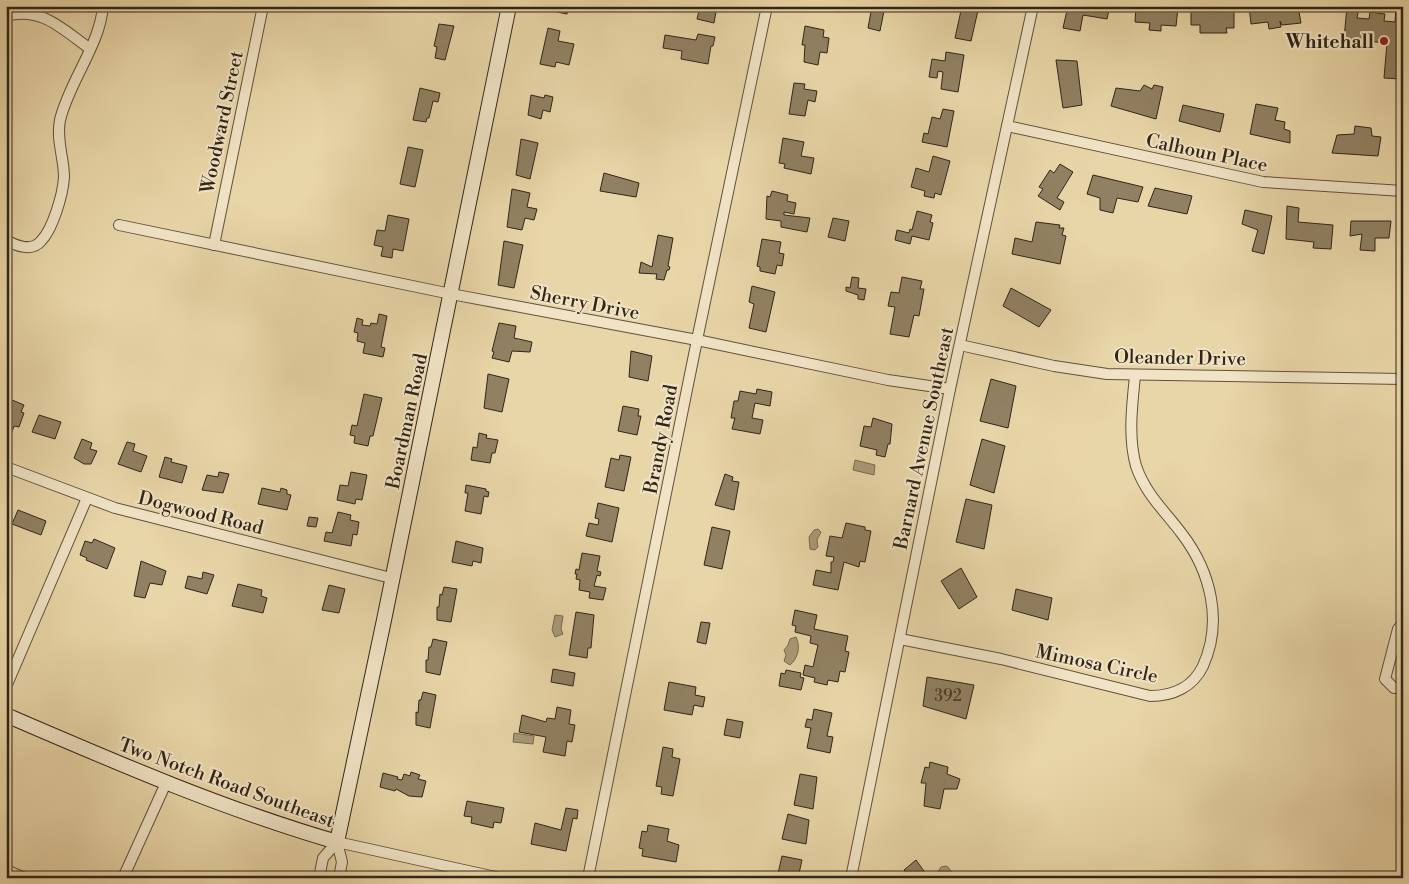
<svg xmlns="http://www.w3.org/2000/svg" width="1409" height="884" viewBox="0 0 1409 884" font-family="'Libre Bodoni',serif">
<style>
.water{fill:#aa9a77;stroke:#7a6b51}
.building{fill:#918163;stroke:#312518}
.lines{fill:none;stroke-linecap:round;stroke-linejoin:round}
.street-casing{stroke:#5f513c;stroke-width:12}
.secondary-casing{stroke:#312518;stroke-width:16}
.street{stroke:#f1e4c6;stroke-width:10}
.secondary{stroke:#f1e4c6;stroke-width:14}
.poi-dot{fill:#8f2418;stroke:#f1e4c6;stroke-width:2}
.labels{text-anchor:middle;stroke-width:4;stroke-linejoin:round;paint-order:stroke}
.number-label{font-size:16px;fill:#493c2b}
.poi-label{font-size:19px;font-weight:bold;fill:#312518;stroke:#f1e4c6;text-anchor:end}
.street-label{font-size:19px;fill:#312518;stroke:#f1e4c6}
</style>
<rect width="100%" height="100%" fill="#e9d6a8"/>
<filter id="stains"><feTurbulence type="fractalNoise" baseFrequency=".004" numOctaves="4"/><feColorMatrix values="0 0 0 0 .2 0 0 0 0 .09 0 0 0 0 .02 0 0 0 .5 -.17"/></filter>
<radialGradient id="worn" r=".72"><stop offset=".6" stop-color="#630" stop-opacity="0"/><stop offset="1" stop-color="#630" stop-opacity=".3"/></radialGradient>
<g class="water">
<path d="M855 460 875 465 874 475 853 470Z"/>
<path d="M818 529 821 532 817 540 818 547 815 550 810 549 809 537 814 530Z"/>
<path d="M555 615 563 616 561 629 563 634 555 637 552 630Z"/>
<path d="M796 637C801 646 798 659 790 665L784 661 786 655 784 650 788 645 790 639Z"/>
<path d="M514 733 534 736 533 744 513 742Z"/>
<path d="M946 866 948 867 956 878H943L938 872 941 867Z"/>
</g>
<g class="building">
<path d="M556 6H579L578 11 568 9 567 14 557 12Z"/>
<path d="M700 6H717L714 23 697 19Z"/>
<path d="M813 6H840L839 12Z"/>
<path d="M872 6H885L880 31 868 28Z"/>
<path d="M962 6H979L971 41 955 38Z"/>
<path d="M1068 6H1110L1107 19 1083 15 1080 31 1063 28Z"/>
<path d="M1136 6 1178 8 1176 26 1161 25V31L1149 30 1150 23 1135 22Z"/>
<path d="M1212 6H1234V28H1226L1227 33H1200V25H1191V7Z"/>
<path d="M1249 6H1298L1301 23 1282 25 1280 21 1281 27 1269 29 1268 22 1251 24Z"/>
<path d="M1347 6H1359L1357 18 1369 19 1370 12 1385 14 1384 21 1395 22 1396 6H1403V44H1400L1398 66H1401L1400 79 1384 78 1387 43 1344 39Z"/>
<path d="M439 24 454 26 445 60 435 58 437 47 434 46Z"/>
<path d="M805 26 824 30 823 37 829 38 827 53 820 52 818 65 804 62 805 45H802Z"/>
<path d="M548 28 560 31 558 41 574 44 569 65 556 62 555 67 540 64Z"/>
<path d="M698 34 715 37 713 46H711L708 64 681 59 682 51 663 48 665 35 696 40Z"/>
<path d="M946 52 964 55 958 92 941 89 943 72 938 71 937 78 929 77 932 59 945 61Z"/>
<path d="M1056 60 1077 61 1082 105 1063 108Z"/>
<path d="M794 83 805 84 804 89 817 91 815 102 808 100 805 116 789 114Z"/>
<path d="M1144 85 1152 89 1154 85 1163 87 1156 119 1111 106 1116 88 1140 91Z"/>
<path d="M420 88 440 93 438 102 433 101 429 118H427L426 122 413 120Z"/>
<path d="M531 95 544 98 545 95 553 97 550 112 543 110 541 119 528 115Z"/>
<path d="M1256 104 1278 108 1275 120 1285 122 1284 129 1290 131V143L1250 134Z"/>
<path d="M1183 105 1224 114 1220 132 1179 121Z"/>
<path d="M943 109 954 111 947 147 922 142 924 133 928 134 932 117 940 119Z"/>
<path d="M1355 126 1371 128 1372 136 1381 137 1378 156 1332 153 1337 135 1354 134Z"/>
<path d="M783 138 804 142 801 156 814 158 811 174 784 168 785 164 779 163Z"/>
<path d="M521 139 538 143 530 179 516 175Z"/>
<path d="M408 147 423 150 415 187 400 184Z"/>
<path d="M933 156 950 161 941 195 935 193 934 198 924 196 925 191 911 187 916 168 929 172Z"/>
<path d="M1060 164 1073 172 1057 198 1064 202 1060 210 1038 196 1043 189 1039 187 1050 170 1054 173Z"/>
<path d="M604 173 639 183 636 197 600 191Z"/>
<path d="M1093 175 1143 187 1138 202 1117 198 1113 213 1100 210V198L1087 194Z"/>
<path d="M1155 188 1192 196 1187 214 1148 206Z"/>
<path d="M512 189 530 193 527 207 537 209 534 220 525 218 522 230 507 227Z"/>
<path d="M772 191 788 195 787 201 796 203 794 214 784 212V215L810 218 807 232 781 227V221L766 219 767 196 770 197Z"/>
<path d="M1287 206 1299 208 1298 222 1333 225 1331 249 1313 248 1314 242 1286 239Z"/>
<path d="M1245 210 1272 216 1264 254 1252 251 1258 230 1242 224Z"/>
<path d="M917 211 932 215 930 222 933 223 929 240 912 236 910 244 895 240 897 230 909 233 910 229 912 230Z"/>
<path d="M388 215 409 219 403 251 393 249 392 258 381 256 383 247 374 245 377 230 385 231Z"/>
<path d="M833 218 849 221 845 241 828 237Z"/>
<path d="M1351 221H1391L1389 238H1375V251L1360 250 1362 234 1350 236Z"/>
<path d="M1036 222 1060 225 1059 228H1064L1062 235 1066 236 1060 264 1012 254 1015 238 1032 242Z"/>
<path d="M658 235 673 238 668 266 670 267 669 270H667L664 280 656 279 657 274 639 273 641 262 652 267Z"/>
<path d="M762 239 781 242 779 253 784 254 782 266 777 265 775 274 760 271V267L757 266Z"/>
<path d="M504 241 523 245 514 288 498 285Z"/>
<path d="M852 277 859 278 858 288 866 289 864 300 858 299V295L846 291V287L850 288Z"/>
<path d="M902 277 922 281 920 289H924L919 316 914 315 909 337 890 334 895 307 888 306 891 292 899 293Z"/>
<path d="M752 286 775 292 766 332 749 328 754 304 749 302Z"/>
<path d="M1011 288 1051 310 1039 327 1003 306Z"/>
<path d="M379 314 387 316 381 347 385 348 383 357 363 353 365 343 357 341 358 333 354 332 357 318 363 320 362 325 370 326 371 323 377 324Z"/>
<path d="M499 323 516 326 514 338 532 342 530 352 512 351 509 362 492 358 494 352 492 351Z"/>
<path d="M631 351 652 356 648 381 629 377Z"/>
<path d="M488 374 509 379 502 412 484 408Z"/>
<path d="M991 379 1016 386 1008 428 980 421Z"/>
<path d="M757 389 772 392 770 406 755 403 752 418 763 420 760 434 732 429 735 418H731L734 401H738L740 391 756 394Z"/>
<path d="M364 394 382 398 373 436H370L368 446 354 443 355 436 350 435 352 425 357 426Z"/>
<path d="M12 400 24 405 21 412 24 413 19 427 14 426 12 432 6 430V406L9 407Z"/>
<path d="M623 406 639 409 638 416H641L637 435 618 431Z"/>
<path d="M39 415 61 422 55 439 32 432Z"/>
<path d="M873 418 892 424 890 444H888L885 457 876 455 877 450 860 446 864 426 871 427Z"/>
<path d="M479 433 487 435 486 438 498 440 495 453H492L490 463 471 460 473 447 477 448Z"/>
<path d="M82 439 92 443 90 449 97 451 91 464H84L74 458Z"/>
<path d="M982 439 1005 446 994 493 970 485Z"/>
<path d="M127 442 135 444 133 451 147 456 141 472 118 464Z"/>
<path d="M620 455 631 457 624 491 605 487 611 458 619 460Z"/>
<path d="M165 457 172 459 171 462 187 466 182 483 159 477Z"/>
<path d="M219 472 229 474 223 493 202 490 207 475 218 477Z"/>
<path d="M351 472 367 475 362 500 356 499 355 504 337 500 340 485 348 486Z"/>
<path d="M725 474 733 477 732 481 739 482 734 510 715 505Z"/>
<path d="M466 485 486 489V491L489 492 488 497 484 496 481 514 465 511 468 493H465Z"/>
<path d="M262 488 280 492 281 488 287 490V494L291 495 287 510 258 504Z"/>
<path d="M966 499 992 505 984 549 956 542Z"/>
<path d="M598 503 619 508 612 542 586 536 589 523 598 525 599 519 595 518Z"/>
<path d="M18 510 46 521 41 535 12 524Z"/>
<path d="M338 512 351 515 350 520 359 522 357 535 353 534 351 546 324 541 326 532 332 533Z"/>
<path d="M309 517 318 518 316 527 307 526Z"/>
<path d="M846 523 865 527V530L871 531 865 562 860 561 859 567 844 562 838 590 813 585 816 570 831 573V562H833L834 557 826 556 830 536 842 538Z"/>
<path d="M712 527 730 531 722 569 704 565Z"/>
<path d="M94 539 115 548 107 569 86 560 87 558 80 555 85 541 92 543Z"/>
<path d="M456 541 483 548 481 563 473 561 472 566 452 562Z"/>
<path d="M582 553 600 556 597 571 601 572 600 576 597 575 594 586 606 588 603 600 589 598 590 592 579 590 580 580 576 579 577 574H575L576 569 579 570Z"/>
<path d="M141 561 166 571 162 585 150 583 145 598 134 596Z"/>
<path d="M961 568 977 597 959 609 941 581Z"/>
<path d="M203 572 214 575 207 594 185 588 188 576 202 579Z"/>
<path d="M238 584 262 590 261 596 267 598 263 613 232 606Z"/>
<path d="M329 585 345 589 339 613 322 610Z"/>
<path d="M444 587 457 589 451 622 437 620V607H439L440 594 442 595Z"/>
<path d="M1016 589 1052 598 1048 620 1012 610Z"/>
<path d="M795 610 817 615 814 629 848 636 845 651 849 652 845 672 840 671 838 682 828 680 827 685 814 682 815 678 803 675 805 665 813 667 818 645 810 643 811 636 795 632 796 626 792 625Z"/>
<path d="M576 612 594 615 591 648H588L587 658 569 655Z"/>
<path d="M701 622 710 623 706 644 697 642Z"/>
<path d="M433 639 447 642 440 675 426 672V660H428L429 647H431Z"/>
<path d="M553 669 575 673 573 686 551 682Z"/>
<path d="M786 670 801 673 800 677 804 678 801 690 779 686 781 673 785 674Z"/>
<path d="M927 677 974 685 966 719 923 706Z"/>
<path d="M669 682 696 687 695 695 705 697 703 707 694 705 692 715 664 710Z"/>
<path d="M423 692 436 695 430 728 416 725V712L418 713 419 700H421Z"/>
<path d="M557 707 571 710 569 724 575 725 572 742 567 741 565 756 543 752 546 737 519 732 522 715 546 722 547 718 555 719Z"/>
<path d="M814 709 832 713 827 736 833 737 830 753 807 748 811 728 805 727 807 719 812 720Z"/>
<path d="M727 719 743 722 740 738 724 735Z"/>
<path d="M663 747 673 749 672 757 680 759 673 796 661 794 662 787 656 786Z"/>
<path d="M930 762 948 767 947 774 960 779 957 789H944L940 809 924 806 926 783H921L925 767 929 768Z"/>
<path d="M411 772 420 775 418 779 426 781 422 797 409 796 396 789 395 791 380 787 383 773 398 777 397 779 402 780 404 774 410 776Z"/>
<path d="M800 774 817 777 813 809 794 805Z"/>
<path d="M467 801 504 808 501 823 494 822 493 828 471 823 472 817 464 816Z"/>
<path d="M566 808 578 810 577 819 573 818 566 851 531 844 535 823 561 830Z"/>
<path d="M788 814 809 820 806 844 782 839Z"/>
<path d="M648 825 669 829 667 841 679 845 676 862 642 856 643 849 639 848 642 831 647 832Z"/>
<path d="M782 856 802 860 798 878H777Z"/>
<path d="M916 860 929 878 933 874 936 878H910L904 870Z"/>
</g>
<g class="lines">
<defs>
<g id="street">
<path d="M6 16C41 6 62 29 89 48"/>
<path d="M1007 126 1263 182 1403 191"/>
<path d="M119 225 451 294 697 340 888 380 950 389"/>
<path d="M6 240C16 246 32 252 41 241 53 229 63 194 64 177 64 158 56 140 60 120 69 82 100 45 103 6"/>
<path d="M214 245 263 6"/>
<path d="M960 345 1054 366 1107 374 1403 379"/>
<path d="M6 467 115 508 391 578"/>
<path d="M1403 623 1398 629 1385 679 1394 688H1403"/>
<path d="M900 639 1001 659 1150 696C1173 696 1193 687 1203 666 1223 622 1211 572 1182 534 1165 511 1146 495 1136 466 1128 438 1132 405 1135 376"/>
<path d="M6 687 87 498"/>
<path d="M337 842 500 878"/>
<path d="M337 842 342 862 339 878"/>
<path d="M6 870 25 878"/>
<path d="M123 878 166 783"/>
<path d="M319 878 323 858 337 842"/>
<path d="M588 878 697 340 767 6"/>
<path d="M851 878 950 389 1033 6"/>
</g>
<path id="secondary" d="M6 715C115 762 223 809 337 842L384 620 509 6"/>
</defs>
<use href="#street" class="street-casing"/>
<use href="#secondary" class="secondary-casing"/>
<use href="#street" class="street"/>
<use href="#secondary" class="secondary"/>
</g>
<circle class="poi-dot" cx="1384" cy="41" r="5"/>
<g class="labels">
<g class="number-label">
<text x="948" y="701">392</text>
</g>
<g class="poi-label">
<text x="1374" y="48">Whitehall</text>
</g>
<g class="street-label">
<text transform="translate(221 122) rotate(-78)" y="7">Woodward Street</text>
<text transform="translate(1207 152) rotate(12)" y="7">Calhoun Place</text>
<text transform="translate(585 302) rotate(11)" y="7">Sherry Drive</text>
<text transform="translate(1180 357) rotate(1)" y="7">Oleander Drive</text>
<text transform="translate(406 421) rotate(-78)" y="7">Boardman Road</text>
<text transform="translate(923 438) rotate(-78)" y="7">Barnard Avenue Southeast</text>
<text transform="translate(660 439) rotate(-79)" y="7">Brandy Road</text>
<text transform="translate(201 512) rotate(14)" y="7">Dogwood Road</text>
<text transform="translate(1097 663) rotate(12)" y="7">Mimosa Circle</text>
<text transform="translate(227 782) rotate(20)" y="7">Two Notch Road Southeast</text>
</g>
</g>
<rect width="1409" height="884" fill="none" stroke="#e9d6a8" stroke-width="25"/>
<rect x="8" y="8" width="1394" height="869" fill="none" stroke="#312518" stroke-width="2.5"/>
<rect x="12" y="12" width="1384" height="859" fill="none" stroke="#312518"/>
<rect width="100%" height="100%" filter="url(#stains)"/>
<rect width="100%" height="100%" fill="url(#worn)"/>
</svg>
